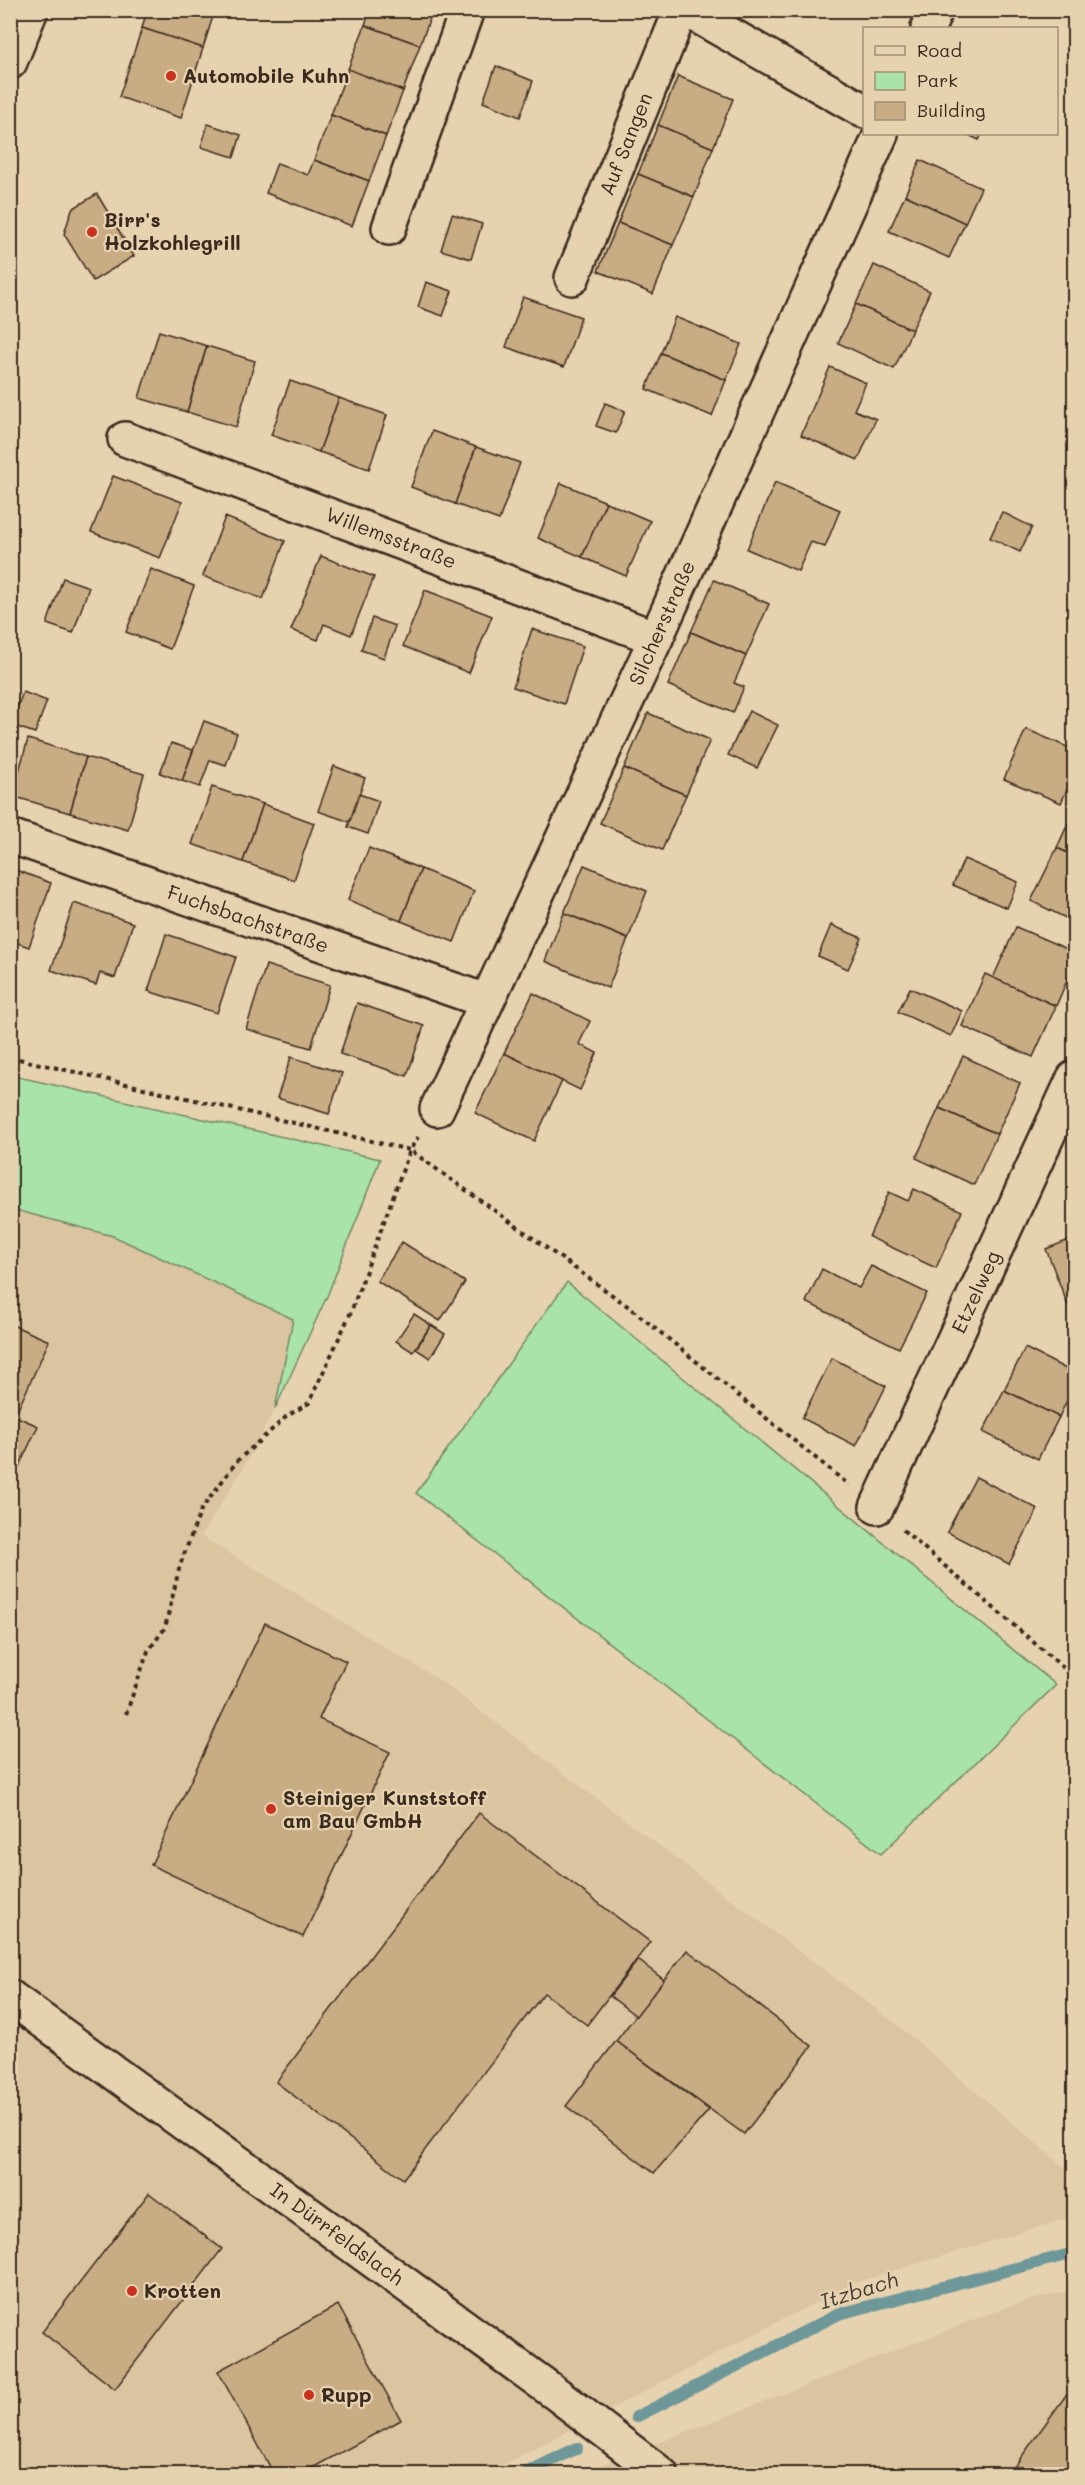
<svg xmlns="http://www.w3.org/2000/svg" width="1085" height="2485" viewBox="0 0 1085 2485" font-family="Mali,sans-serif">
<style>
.built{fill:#dbc4a0}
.green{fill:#a9e3a9;stroke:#728664;stroke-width:1.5}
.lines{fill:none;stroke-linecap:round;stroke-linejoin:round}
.stream{stroke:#6d9798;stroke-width:12}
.building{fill:#c8ac84;stroke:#3b2a1e;stroke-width:1.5}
.minor-casing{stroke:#3b2a1e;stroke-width:38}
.secondary-casing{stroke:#3b2a1e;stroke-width:38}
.path{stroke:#3b2a1e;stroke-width:4;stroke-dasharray:4.5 4.5;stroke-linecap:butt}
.minor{stroke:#e7d2b0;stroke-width:33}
.secondary{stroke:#e7d2b0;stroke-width:33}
.poi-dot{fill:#c8321e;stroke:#e7d2b0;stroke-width:2}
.labels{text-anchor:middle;stroke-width:4.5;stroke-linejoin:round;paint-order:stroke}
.poi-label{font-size:20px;font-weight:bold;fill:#3b2a1e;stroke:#e7d2b0;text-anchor:start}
.street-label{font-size:20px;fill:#3b2a1e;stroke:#e7d2b0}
.water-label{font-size:21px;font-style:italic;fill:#433c32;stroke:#e7d2b0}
</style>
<rect width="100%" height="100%" fill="#e7d2b0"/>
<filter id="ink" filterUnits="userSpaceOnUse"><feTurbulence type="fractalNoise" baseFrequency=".0167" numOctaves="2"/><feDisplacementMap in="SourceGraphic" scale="12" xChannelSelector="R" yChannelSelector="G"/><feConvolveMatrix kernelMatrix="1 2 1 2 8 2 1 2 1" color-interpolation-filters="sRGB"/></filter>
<g filter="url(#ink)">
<g class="built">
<path d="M10 1209 113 1236 293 1319 275 1409 241 1472 201 1536 441 1681 900 2027 1074 2176V2216L851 2284 485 2474H11Z"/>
<path d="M1074 2290V2474H578L1014 2304Z"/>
</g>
<g class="green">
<path d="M10 1075 380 1159 328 1294 275 1409 293 1319 113 1236 11 1209Z"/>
<path d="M567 1282 1056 1685 881 1854 416 1493Z"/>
</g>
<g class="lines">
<g class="stream">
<path d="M636 2417 839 2314 1074 2253"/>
<path d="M524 2474 577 2448"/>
</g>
</g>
<g class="building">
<path d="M147 10H215L203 48 142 28Z"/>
<path d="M370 10H433L420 45 365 25Z"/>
<path d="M365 25 420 45 403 91 348 69Z"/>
<path d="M142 28 203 48 181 118 119 97Z"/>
<path d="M496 66 533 81 520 117 483 102Z"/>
<path d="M348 69 403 91 386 136 331 115Z"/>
<path d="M678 76 733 99 713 148 658 125Z"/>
<path d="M331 115 386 136 369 181 314 160Z"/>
<path d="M208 124 241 135 234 157 201 147Z"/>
<path d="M658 125 713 148 694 197 638 174Z"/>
<path d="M966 134H982L979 140Z"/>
<path d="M314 160 369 181 352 226 266 193 277 163 308 175Z"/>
<path d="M920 160 981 188 965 223 905 195Z"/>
<path d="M638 174 694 197 673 245 618 223Z"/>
<path d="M97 194 134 256 93 281 64 234 72 209Z"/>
<path d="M905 195 965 223 949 258 889 231Z"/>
<path d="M452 214 482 224 471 259 441 250Z"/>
<path d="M618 223 673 245 653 294 598 271Z"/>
<path d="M874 265 930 291 912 330 856 304Z"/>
<path d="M426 282 452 291 443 316 418 307Z"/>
<path d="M523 297 581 317 564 367 506 347Z"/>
<path d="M856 304 912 330 894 369 838 343Z"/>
<path d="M675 317 741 344 726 380 661 353Z"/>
<path d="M159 331 207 346 187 412 139 398Z"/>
<path d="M207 346 255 361 236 427 187 412Z"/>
<path d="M661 353 726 380 712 416 646 389Z"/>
<path d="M830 367 866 383 854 410 876 419 858 460 801 435Z"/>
<path d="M290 381 339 398 319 452 271 435Z"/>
<path d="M339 398 387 415 369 469 319 452Z"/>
<path d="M605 403 625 411 616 433 596 426Z"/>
<path d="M432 431 476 447 455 504 411 487Z"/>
<path d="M476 447 520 463 499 520 455 504Z"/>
<path d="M113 476 182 502 160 558 91 532Z"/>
<path d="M775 482 840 510 825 547 811 542 798 571 747 549Z"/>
<path d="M561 483 606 502 582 557 538 538Z"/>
<path d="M606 502 650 521 626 576 582 557Z"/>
<path d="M1002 512 1032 527 1020 552 990 538Z"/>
<path d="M225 517 285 541 263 599 203 576Z"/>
<path d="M321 556 374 577 351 635 324 624 318 640 291 630Z"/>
<path d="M151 569 194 586 170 649 126 632Z"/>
<path d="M63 578 89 587 73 633 47 624Z"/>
<path d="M714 580 769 604 746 656 691 632Z"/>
<path d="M425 590 492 616 469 673 403 646Z"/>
<path d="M372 618 395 626 384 658 361 650Z"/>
<path d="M532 629 583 646 564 704 513 687Z"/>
<path d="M691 632 746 656 734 683 744 687 733 713 668 685Z"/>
<path d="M23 692 47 701 35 733 11 725Z"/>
<path d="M749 711 778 725 757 768 728 755Z"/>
<path d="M648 713 710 740 686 795 624 768Z"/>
<path d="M204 721 237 733 226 765 210 760 200 787 182 781Z"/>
<path d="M1026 729 1074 750V773L1061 803 1004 779Z"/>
<path d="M28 739 86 757 70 813 12 796Z"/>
<path d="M171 743 193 750 182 781 160 773Z"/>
<path d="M86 757 144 774 128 830 70 813Z"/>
<path d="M334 766 365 778 350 822 318 811Z"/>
<path d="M624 768 686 795 662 850 600 823Z"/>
<path d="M212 787 263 804 243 862 192 844Z"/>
<path d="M359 794 379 801 368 834 348 827Z"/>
<path d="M263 804 314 823 294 880 243 862Z"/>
<path d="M1074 810V856L1057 848Z"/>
<path d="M369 848 421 869 401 921 348 900Z"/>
<path d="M1057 848 1074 856V922L1031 901Z"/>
<path d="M964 859 1018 882 1007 908 953 885Z"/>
<path d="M584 865 647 891 628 939 564 913Z"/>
<path d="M10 868 51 883 29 947 10 940Z"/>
<path d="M421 869 474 891 454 942 401 921Z"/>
<path d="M74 903 133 923 115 978 100 973 96 985 51 970Z"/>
<path d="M564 913 628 939 608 988 545 961Z"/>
<path d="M831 925 862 938 848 969 818 956Z"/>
<path d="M1016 927 1074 952V964L1056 1006 993 978Z"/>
<path d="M166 934 236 957 217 1013 148 991Z"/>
<path d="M266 965 330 985 311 1048 246 1029Z"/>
<path d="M985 974 1056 1006 1033 1057 962 1026Z"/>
<path d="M910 988 962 1011 951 1036 898 1012Z"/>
<path d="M533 993 590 1021 579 1044 597 1053 580 1090 504 1053Z"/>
<path d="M357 1003 424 1026 407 1076 340 1054Z"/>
<path d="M504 1053 562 1081 534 1141 475 1113Z"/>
<path d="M963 1056 1020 1083 997 1134 939 1108Z"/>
<path d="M291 1057 342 1073 329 1114 277 1098Z"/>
<path d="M939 1108 997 1134 974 1185 916 1158Z"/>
<path d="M914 1189 962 1211 936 1268 869 1237 889 1192 908 1201Z"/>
<path d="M1074 1238V1321L1046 1249Z"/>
<path d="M402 1242 465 1282 440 1321 377 1281Z"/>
<path d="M871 1266 927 1293 899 1348 806 1302 822 1269 859 1288Z"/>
<path d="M414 1314 431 1325 413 1352 396 1341Z"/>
<path d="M10 1324 49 1341 15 1416 38 1426 10 1486Z"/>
<path d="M431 1325 445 1334 430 1358 416 1349Z"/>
<path d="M1025 1348 1074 1373V1386L1059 1417 1004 1390Z"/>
<path d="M832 1358 886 1386 856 1446 802 1418Z"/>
<path d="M1004 1390 1059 1417 1038 1459 983 1432Z"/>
<path d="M976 1477 1038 1509 1009 1564 947 1532Z"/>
<path d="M265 1623 346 1661 319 1719 390 1752 303 1937 151 1865Z"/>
<path d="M479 1813 650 1942 587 2025 544 1993 403 2179 276 2082Z"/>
<path d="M687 1950 812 2046 744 2134 616 2041Z"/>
<path d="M638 1960 664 1980 636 2016 610 1996Z"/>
<path d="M616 2041 709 2110 654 2173 566 2106Z"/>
<path d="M149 2193 222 2249 115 2389 42 2332Z"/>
<path d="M338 2305 401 2420 301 2474H274L218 2371Z"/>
<path d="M1074 2384V2474H1009Z"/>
</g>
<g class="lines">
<defs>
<g id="minor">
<path d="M687 10 864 111"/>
<path d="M928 28 936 10"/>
<path d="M389 228 467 10"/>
<path d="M572 278 681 10"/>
<path d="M125 439 656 638"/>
<path d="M10 836 486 1001"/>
<path d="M437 1109 656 638 881 134"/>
<path d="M877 1507 1074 1078"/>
<path d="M10 1997 558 2395 661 2474"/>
</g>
<path id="secondary" d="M10 62 31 10"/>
</defs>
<use href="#minor" class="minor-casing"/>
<use href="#secondary" class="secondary-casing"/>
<g class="path">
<path d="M10 1057 410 1150 629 1307 849 1485"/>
<path d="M903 1530 1074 1677"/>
<path d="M126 1714 148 1651 165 1628 180 1565 201 1510 237 1461 287 1416 309 1403 351 1312 410 1150 418 1137"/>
</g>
<use href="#minor" class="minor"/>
<use href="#secondary" class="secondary"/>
</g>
</g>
<g class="poi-dot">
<circle cx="171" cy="76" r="6"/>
<circle cx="92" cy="232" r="6"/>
<circle cx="271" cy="1809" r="6"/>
<circle cx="132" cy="2291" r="6"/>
<circle cx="309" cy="2395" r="6"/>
</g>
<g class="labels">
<g class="poi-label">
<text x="183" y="83">Automobile Kuhn</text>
<text x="104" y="227">Birr's<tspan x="104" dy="23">Holzkohlegrill</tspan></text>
<text x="283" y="1805">Steiniger Kunststoff<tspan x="283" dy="23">am Bau GmbH</tspan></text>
<text x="144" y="2298">Krotten</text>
<text x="321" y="2402">Rupp</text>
</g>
<g class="street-label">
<text transform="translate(626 144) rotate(-68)" y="7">Auf Sangen</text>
<text transform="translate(391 538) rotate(21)" y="7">Willemsstraße</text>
<text transform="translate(662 623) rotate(-66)" y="7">Silcherstraße</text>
<text transform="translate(248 919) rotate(19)" y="7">Fuchsbachstraße</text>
<text transform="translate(976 1292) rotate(-65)" y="7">Etzelweg</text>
<text transform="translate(337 2234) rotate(36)" y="7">In Dürrfeldslach</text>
</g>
<g class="water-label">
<text transform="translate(859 2291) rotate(-17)" y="7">Itzbach</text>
</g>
</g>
<rect width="1085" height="2485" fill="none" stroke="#e7d2b0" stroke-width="36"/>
<rect x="18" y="18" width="1049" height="2449" fill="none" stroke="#3b2a1e" stroke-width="2" filter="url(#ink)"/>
<rect x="863" y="27" width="195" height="108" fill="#e7d2b0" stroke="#a28f76" stroke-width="1.5"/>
<rect x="875" y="46" width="30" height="9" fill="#e7d2b0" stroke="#a28f76" stroke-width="1.5"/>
<text x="917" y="57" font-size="18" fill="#3b2a1e">Road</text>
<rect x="875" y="72" width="30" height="18" fill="#a9e3a9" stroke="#a28f76" stroke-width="1.5"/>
<text x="917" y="87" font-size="18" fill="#3b2a1e">Park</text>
<rect x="875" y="102" width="30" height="18" fill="#c8ac84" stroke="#a28f76" stroke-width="1.5"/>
<text x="917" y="117" font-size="18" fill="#3b2a1e">Building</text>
</svg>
